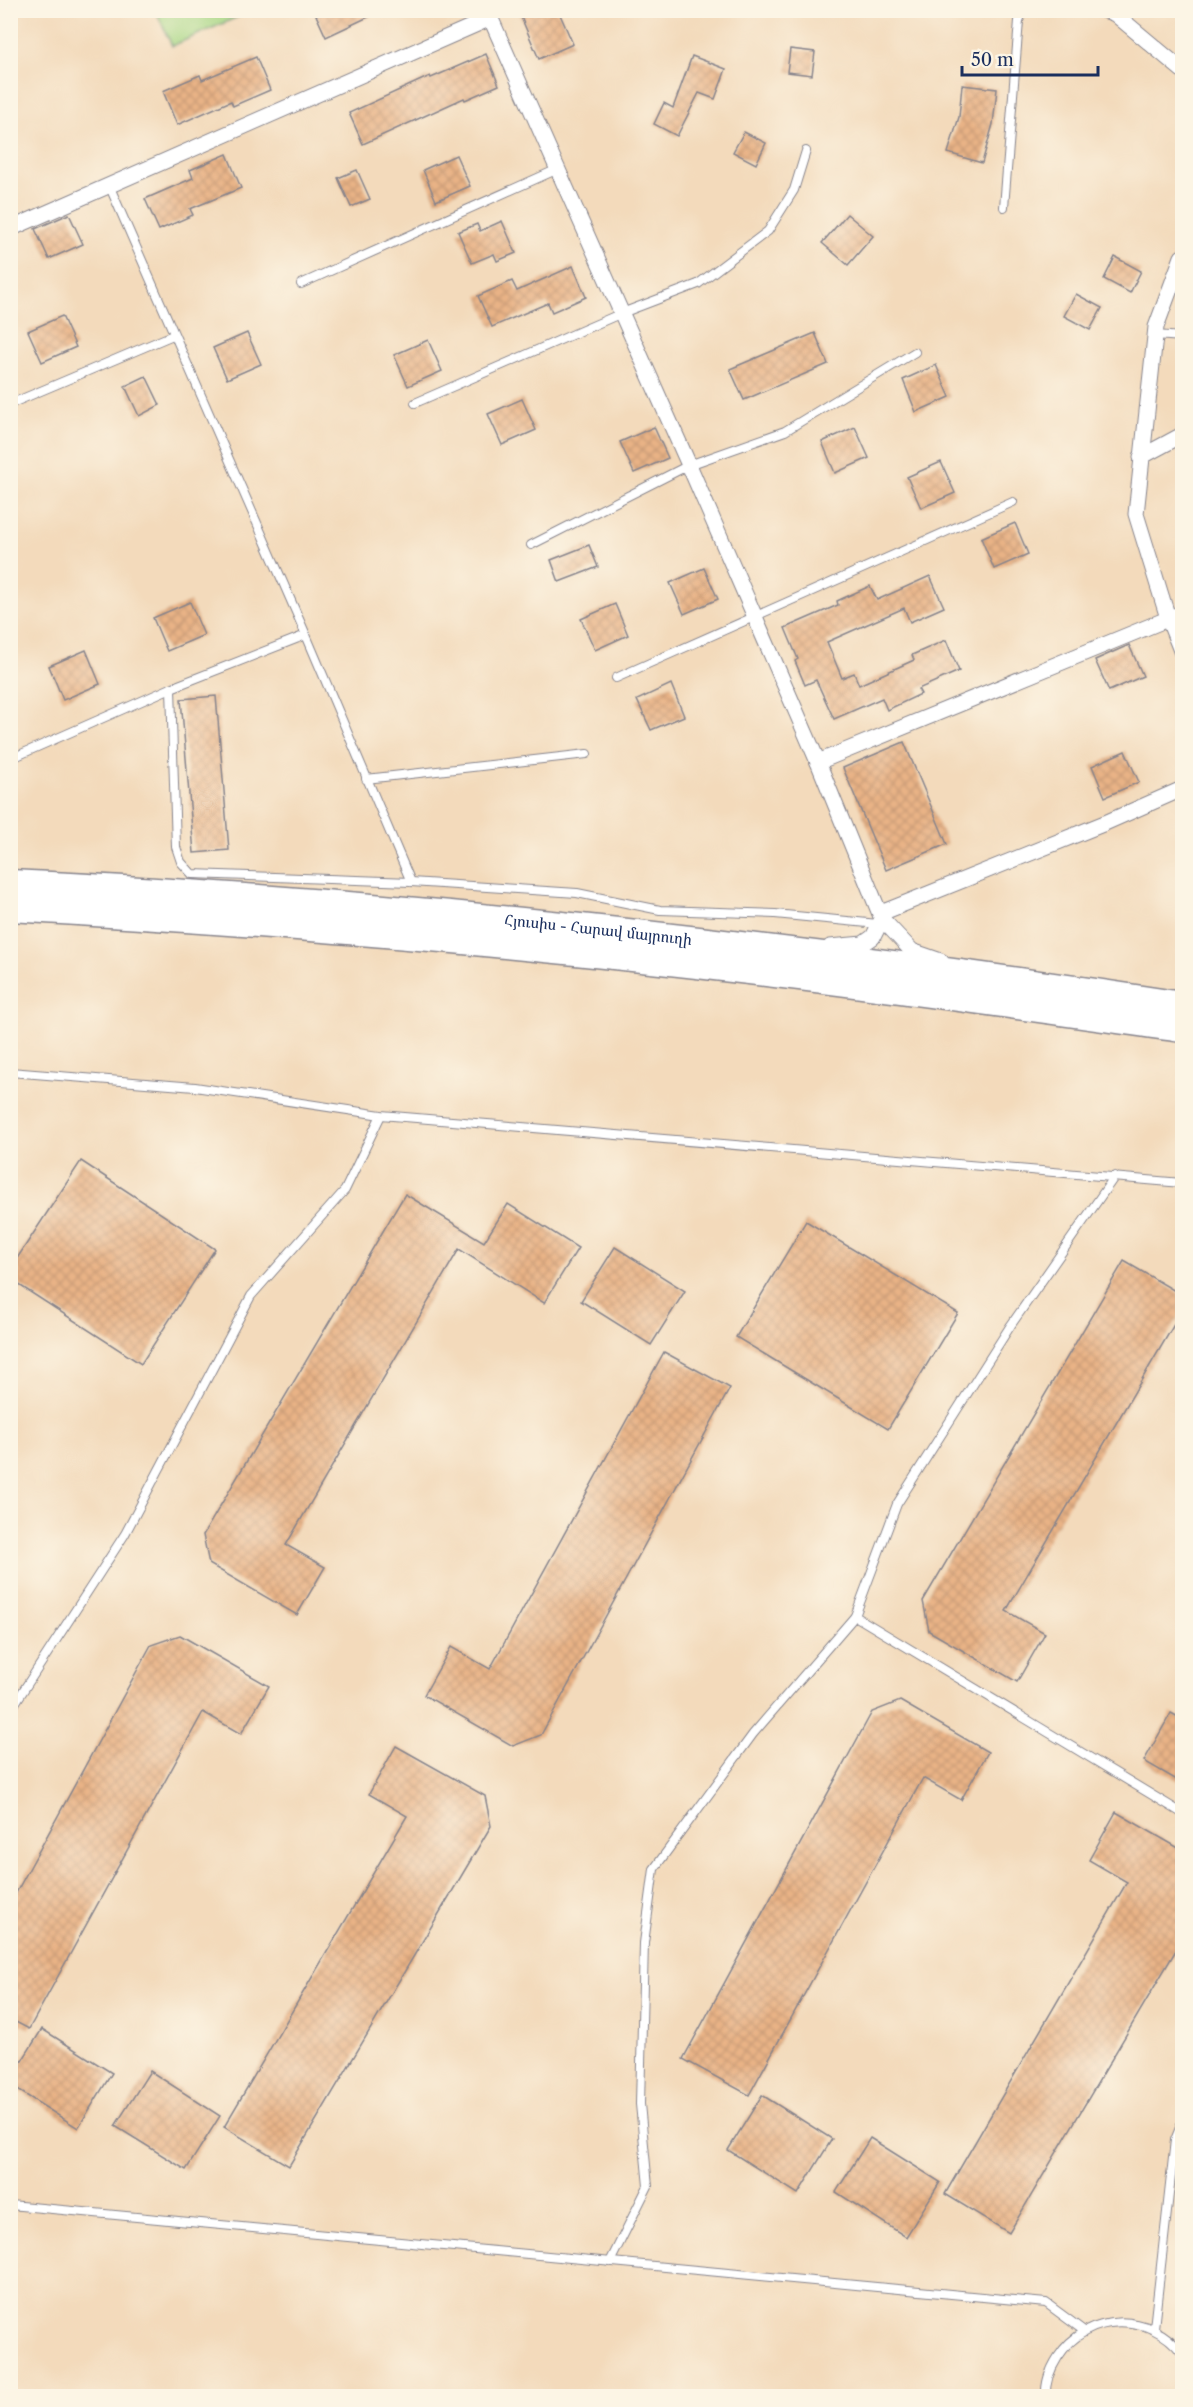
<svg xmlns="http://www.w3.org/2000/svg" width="1193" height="2407" viewBox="0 0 1193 2407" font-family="'Libre Caslon Text','Noto Serif Armenian',serif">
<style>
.park{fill:#a9d785;stroke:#628372;stroke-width:1.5}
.building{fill:url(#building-cross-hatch)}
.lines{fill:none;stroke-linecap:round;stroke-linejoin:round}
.lane-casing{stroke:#87848c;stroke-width:10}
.street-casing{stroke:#87848c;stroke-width:17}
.highway-casing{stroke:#87848c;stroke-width:31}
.lane{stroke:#fff;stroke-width:8}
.street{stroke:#fff;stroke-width:15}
.highway{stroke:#fff;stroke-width:28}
.labels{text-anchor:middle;stroke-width:6;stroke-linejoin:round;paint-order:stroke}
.street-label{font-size:15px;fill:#1b2f5e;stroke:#fcf5e5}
</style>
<defs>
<pattern id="building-cross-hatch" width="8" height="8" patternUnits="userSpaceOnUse" patternTransform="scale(1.5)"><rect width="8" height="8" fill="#e9b386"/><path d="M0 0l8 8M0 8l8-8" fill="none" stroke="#c79a76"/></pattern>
</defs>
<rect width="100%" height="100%" fill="#fcf5e5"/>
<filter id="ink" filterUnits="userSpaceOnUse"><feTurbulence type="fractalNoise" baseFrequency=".0167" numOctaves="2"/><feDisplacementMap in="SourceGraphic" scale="12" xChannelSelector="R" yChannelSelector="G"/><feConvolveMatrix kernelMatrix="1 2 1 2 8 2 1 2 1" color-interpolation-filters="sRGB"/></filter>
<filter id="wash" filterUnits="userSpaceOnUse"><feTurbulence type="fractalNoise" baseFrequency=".008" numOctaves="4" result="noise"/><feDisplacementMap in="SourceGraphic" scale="24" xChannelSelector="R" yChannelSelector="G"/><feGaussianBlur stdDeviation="1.35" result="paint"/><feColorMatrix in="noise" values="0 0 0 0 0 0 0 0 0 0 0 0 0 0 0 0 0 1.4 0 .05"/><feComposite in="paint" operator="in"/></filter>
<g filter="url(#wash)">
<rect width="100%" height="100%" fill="#f3dabb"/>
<path class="park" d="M156 11H251L172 46Z"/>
<g id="blocks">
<g class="building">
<path d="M325 10H383L326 37 316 15Z"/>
<path d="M518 10H558L573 44 539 59Z"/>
<path d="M790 49 815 52 812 75 787 72Z"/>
<path d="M486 54 499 85 465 100 464 98 363 144 349 113 430 76 431 78Z"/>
<path d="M692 56 726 69 715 99 699 93 677 136 654 124 664 103 673 108Z"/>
<path d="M256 57 270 90 233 106 231 101 177 125 163 91 200 75 202 80Z"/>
<path d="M962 85 997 89 993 124 982 163 948 153 959 117Z"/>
<path d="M744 132 766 143 756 164 733 152Z"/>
<path d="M227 154 241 188 190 209 193 215 159 230 145 199 193 178 190 170Z"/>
<path d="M456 155 470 186 436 201 423 170Z"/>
<path d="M357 170 370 199 351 207 338 178Z"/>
<path d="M69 214 83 244 49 259 35 229Z"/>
<path d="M847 214 873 236 848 265 822 243Z"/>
<path d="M502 221 516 253 497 261 494 254 472 263 458 232 477 224 480 231Z"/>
<path d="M1115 257 1141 271 1130 293 1104 279Z"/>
<path d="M573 266 586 297 552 312 548 303 492 327 478 296 512 281 517 291Z"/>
<path d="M1076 294 1102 308 1090 330 1064 316Z"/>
<path d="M62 316 76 347 42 362 28 331Z"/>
<path d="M247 333 261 364 227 379 213 348Z"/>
<path d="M815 333 828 364 744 400 730 369Z"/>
<path d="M428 340 442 371 408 386 394 355Z"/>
<path d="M936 365 950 397 916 412 903 380Z"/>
<path d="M146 376 160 405 139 416 125 386Z"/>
<path d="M522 399 536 430 502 445 488 414Z"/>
<path d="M654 427 668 458 634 473 620 442Z"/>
<path d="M855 427 869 458 835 473 822 442Z"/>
<path d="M941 462 955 493 921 508 907 477Z"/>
<path d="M1015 523 1028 554 994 569 981 538Z"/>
<path d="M589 545 598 567 559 582 551 560Z"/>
<path d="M704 568 718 599 684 614 670 583Z"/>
<path d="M930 576 944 607 910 622 904 608 827 642 842 678 854 673 859 685 914 660 912 655 946 640 959 671 918 689 921 694 887 710 882 698 834 719 816 680 805 685 795 661 798 659 785 628 838 605 837 601 870 586 877 600Z"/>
<path d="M190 602 204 635 167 651 153 618Z"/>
<path d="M615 604 628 635 595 650 581 619Z"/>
<path d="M1129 645 1143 676 1109 691 1095 660Z"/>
<path d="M86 650 100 684 63 700 49 666Z"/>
<path d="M671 684 684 716 651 730 637 700Z"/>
<path d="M216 696 229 850 194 853 181 699Z"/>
<path d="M904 742 947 844 886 870 843 768Z"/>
<path d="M1125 751 1139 782 1105 797 1092 766Z"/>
<path d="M81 1161 215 1249 141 1364 10 1279V1269Z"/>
<path d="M405 1194 484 1242 508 1204 578 1248 544 1303 459 1249 286 1545 325 1567 297 1615 209 1564 203 1535Z"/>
<path d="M806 1221 958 1313 888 1429 736 1337Z"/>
<path d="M615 1247 685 1291 651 1345 581 1301Z"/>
<path d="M1124 1261 1182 1295V1311L1006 1611 1045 1633 1017 1682 929 1631 923 1601Z"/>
<path d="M664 1352 730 1388 541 1735 513 1746 424 1695 451 1647 490 1669Z"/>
<path d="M180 1635 269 1686 241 1734 203 1712 29 2029 10 2019V1904L151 1645Z"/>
<path d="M900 1701 988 1752 961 1800 923 1778 749 2095 683 2059 872 1712Z"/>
<path d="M1171 1713 1182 1719V1783L1144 1761Z"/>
<path d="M396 1746 485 1796 491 1826 289 2166 224 2127 407 1816 369 1794Z"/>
<path d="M1116 1812 1182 1850V1940L1009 2233 945 2194 1127 1882 1089 1860Z"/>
<path d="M42 2029 112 2073 78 2128 10 2085V2080Z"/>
<path d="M150 2071 220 2116 186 2170 115 2126Z"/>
<path d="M762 2095 832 2139 798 2194 728 2150Z"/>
<path d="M870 2138 940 2182 906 2237 836 2192Z"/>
</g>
</g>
</g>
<g filter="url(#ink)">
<use href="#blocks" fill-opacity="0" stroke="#87848c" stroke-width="1.5"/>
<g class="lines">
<defs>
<g id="lane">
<path d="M109 185 306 635 411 882"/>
<path d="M1004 207 1019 21 1023 10"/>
<path d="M301 284 558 169"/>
<path d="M1156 335 1182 337"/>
<path d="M415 403 622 313 698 284 768 231 794 190 806 151"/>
<path d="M10 404 173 335"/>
<path d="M531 545 689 465 785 431 915 352"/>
<path d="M616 678 1013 502"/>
<path d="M171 688 176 847 181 862 192 874 411 882 577 893 660 910 775 914 878 924"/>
<path d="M10 759 171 688 306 635"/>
<path d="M366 779 587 754"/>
<path d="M10 1072 195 1087 381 1115 1182 1183"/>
<path d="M855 1616 1182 1813"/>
<path d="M10 1711 125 1534 251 1296 345 1190 381 1115"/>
<path d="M10 2205 1046 2303 1084 2331"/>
<path d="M610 2262 648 2186 640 2104 644 1943 654 1869 753 1734 855 1616 897 1504 1011 1325 1115 1176"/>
<path d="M1154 2328 1175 2140 1182 2123"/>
<path d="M1046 2396C1045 2383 1051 2368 1058 2357 1087 2312 1150 2311 1182 2353"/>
</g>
<g id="street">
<path d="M487 10 689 465 818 762 882 919 912 951 941 961"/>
<path d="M1104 10 1115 14 1182 70"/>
<path d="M10 229 491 18"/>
<path d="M1182 257 1156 327 1136 514 1168 618 1182 653"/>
<path d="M1141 457 1182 435"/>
<path d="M818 762 1182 613"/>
<path d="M881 913 1105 823 1182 789"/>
<path d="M830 947 863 944 873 937 882 919"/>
</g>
<g id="highway">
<path id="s1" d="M10 884C403 902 794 947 1182 1006"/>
<path d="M10 907C222 919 432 935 642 958 823 977 1003 1003 1182 1028"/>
</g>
</defs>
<use href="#lane" class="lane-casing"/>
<use href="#street" class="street-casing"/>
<use href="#highway" class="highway-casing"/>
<use href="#lane" class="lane"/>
<use href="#street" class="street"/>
<use href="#highway" class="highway"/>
</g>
</g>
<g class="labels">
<g class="street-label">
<text dy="5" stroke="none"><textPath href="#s1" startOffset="590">Հյուսիս - Հարավ մայրուղի</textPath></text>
</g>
</g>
<rect width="1193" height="2407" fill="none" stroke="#fcf5e5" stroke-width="36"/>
<path d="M962 66v9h136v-9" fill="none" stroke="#1b2f5e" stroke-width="3"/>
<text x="971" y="66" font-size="18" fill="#1b2f5e" stroke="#fcf5e5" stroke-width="4.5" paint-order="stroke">50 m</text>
</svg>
